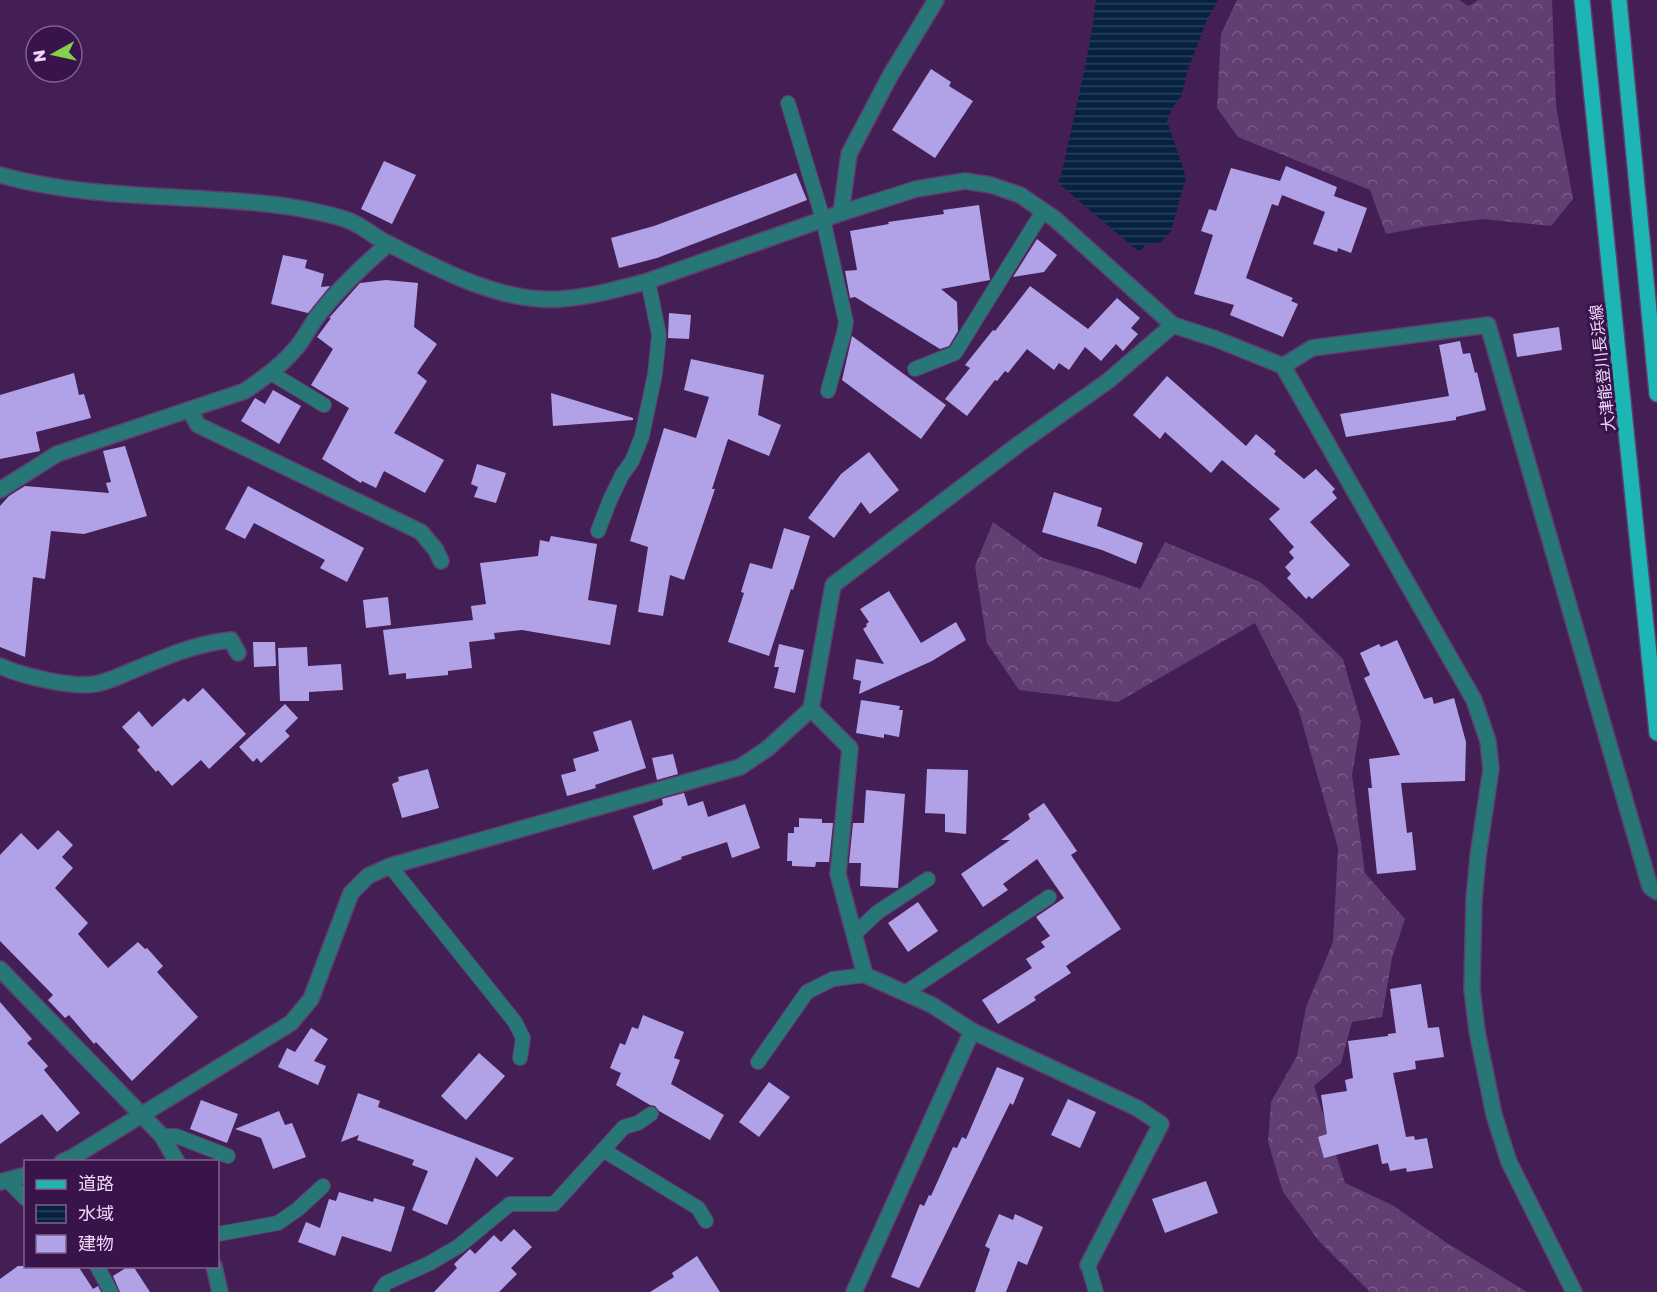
<svg xmlns="http://www.w3.org/2000/svg" width="1657" height="1292" viewBox="0 0 1657 1292" font-family="'Golos Text','Noto Sans JP',sans-serif">
<style>
.forest{fill:url(#forest-crowns)}
.water{fill:url(#water-rules)}
.building{fill:#b1a2e8}
.lines{fill:none;stroke-linecap:round;stroke-linejoin:round}
.service-casing{stroke:#5f3d6f;stroke-width:16}
.minor-casing{stroke:#5f3d6f;stroke-width:18}
.primary-casing{stroke:#5f3d6f;stroke-width:18}
.service{stroke:#267776;stroke-width:14}
.minor{stroke:#267776;stroke-width:15}
.primary{stroke:#1db6b4;stroke-width:15}
.labels{text-anchor:middle;stroke-width:6;stroke-linejoin:round;paint-order:stroke}
.street-label{font-size:16px;fill:#eed8f9;stroke:#39144a}
</style>
<defs>
<pattern id="forest-crowns" width="20" height="18" patternUnits="userSpaceOnUse" patternTransform="scale(1.5)"><rect width="20" height="18" fill="#623f73"/><path d="M2 6a3 3 0 1 1 6 0M12 15a3 3 0 1 1 6 0" fill="none" stroke="#795a88"/></pattern>
<pattern id="water-rules" width="6" height="5" patternUnits="userSpaceOnUse" patternTransform="scale(1.5)"><rect width="6" height="5" fill="#072240"/><path d="M0 2.5h6" fill="none" stroke="#2b415c"/></pattern>
</defs>
<rect width="100%" height="100%" fill="#441f55"/>
<g class="forest">
<path d="M1237 0H1459L1469 6 1478 0H1552L1556 106 1573 199 1551 226 1483 219 1428 226 1386 234 1370 190 1238 137 1217 108 1221 34Z"/>
<path d="M993 522 1043 558 1104 576 1140 589 1165 542 1260 582 1299 616 1343 659 1361 722 1352 775 1365 873 1405 919 1392 958 1382 1017 1352 1022 1341 1063 1314 1086 1345 1183 1392 1205 1447 1243 1527 1292H1370L1319 1241 1283 1192 1268 1142 1271 1102 1297 1056 1306 1007 1333 942 1338 848 1298 708 1255 623 1118 702 1019 690 987 643 975 566Z"/>
</g>
<path class="water" d="M1096 0H1218L1207 20 1187 72 1182 95 1172 108 1167 121 1186 177 1171 231 1161 242 1146 244 1139 252 1058 183 1062 172C1074 115 1089 58 1096 0Z"/>
<g class="building">
<path d="M931 69 951 82 949 86 973 101 935 158 892 130Z"/>
<path d="M384 161 416 175 392 224 361 209Z"/>
<path d="M1286 166 1337 187 1334 196 1367 208 1351 253 1338 248 1337 252 1313 244 1325 212 1282 195 1278 206 1272 204 1246 278 1293 298 1291 301 1298 304 1283 337 1230 315 1234 305 1194 294 1213 235 1201 231 1209 209 1216 211 1231 168 1280 181Z"/>
<path d="M796 173 807 200 657 258 619 268 611 238 654 226Z"/>
<path d="M979 205 990 280 941 289 957 302 958 331 949 346 940 349 855 297 850 298 845 271 857 270 850 231 889 224 888 222 944 214 943 210Z"/>
<path d="M1037 239 1057 255 1044 272 1013 277Z"/>
<path d="M283 255 307 260 305 268 324 274 321 287 330 286 308 313 271 304Z"/>
<path d="M386 280 418 283 414 327 437 344 417 373 427 381 394 433 444 460 425 493 384 471 376 488 362 481 361 483 322 459 349 408 311 385 333 349 317 337 331 318H329L360 283Z"/>
<path d="M1030 286 1088 329 1117 298 1140 318 1131 328 1138 334 1123 351 1116 344 1101 361 1085 347 1069 370 1059 363 1054 370 1027 349 1008 373 1005 371 997 381 995 380 967 416 945 399 970 368 965 365 993 330 995 331Z"/>
<path d="M669 313 691 315 689 339 668 338Z"/>
<path d="M1559 327 1562 350 1517 357 1513 334Z"/>
<path d="M852 336 946 405 921 439 842 380Z"/>
<path d="M1460 341 1463 354 1470 353 1475 373 1477 372 1486 410 1456 417V420L1346 437 1340 414 1449 396 1439 345Z"/>
<path d="M691 359 764 375 758 415 781 425 769 456 728 439 712 489H715L684 580 670 575 663 616 638 612 648 547 630 541 664 428 696 438 709 397 684 390Z"/>
<path d="M74 373 79 395 84 394 91 418 36 432 40 451 0 459V395Z"/>
<path d="M1167 376 1246 446 1256 434 1276 451 1274 454 1304 479 1316 469 1335 489 1332 492 1337 498 1310 522 1350 565 1312 599 1309 596 1306 599 1287 578 1291 574 1285 567 1294 558 1289 552 1294 547 1269 519 1280 509 1222 460 1211 473 1165 432 1160 439 1133 415Z"/>
<path d="M273 390 301 406 279 444 241 421 255 398 265 404Z"/>
<path d="M551 393 633 418V420L553 426Z"/>
<path d="M125 446 147 516 84 534 51 531 45 579 33 577 25 657 0 647V506L9 496 25 486 109 493 106 483 111 482 103 451Z"/>
<path d="M869 452 899 490 870 514 861 502 834 538 808 518 841 474Z"/>
<path d="M477 464 506 473 496 503 474 497 478 487 471 484Z"/>
<path d="M248 486 364 548 347 582 320 568 325 560 254 523 245 539 225 529Z"/>
<path d="M1054 492 1102 508 1097 526 1143 543 1136 564 1102 550 1042 532Z"/>
<path d="M784 528 810 536 793 590 791 589 769 656 728 642 744 593 741 592 750 563 772 569Z"/>
<path d="M551 536 597 544 588 600 617 605 610 645 522 630 494 633 495 639 469 642 472 668 448 671V675L406 679V673L389 675 383 630 473 620 471 606 486 604 480 563 538 556 540 540 549 542Z"/>
<path d="M889 591 921 643 956 622 966 640 932 661 859 694 861 681 853 679 856 659 884 664 863 629 867 626 866 624 869 622 860 609Z"/>
<path d="M388 597 391 625 366 628 363 600Z"/>
<path d="M1397 640 1424 699 1432 697 1434 704 1454 698 1466 742 1465 781 1401 783 1407 833 1412 832 1416 870 1377 874 1368 788H1372L1369 759 1400 755 1364 678 1370 675 1360 653 1379 644 1381 647Z"/>
<path d="M253 642H275L276 666 254 667Z"/>
<path d="M779 644 804 650 795 693 774 688 779 667H774Z"/>
<path d="M307 647 308 666 341 664 343 690 309 692V701H280L278 648Z"/>
<path d="M203 688 246 734 209 769 201 760 172 786 158 770 156 772 137 750 140 747 122 727 139 711 152 727 184 698 188 702Z"/>
<path d="M861 700 900 706 899 710H903L899 737 884 734V738L856 733Z"/>
<path d="M285 704 298 718 285 731 290 736 261 763 257 758 253 762 239 747Z"/>
<path d="M631 720 646 768 595 785 596 788 567 796 561 775 576 771 573 759 599 751 593 732Z"/>
<path d="M673 754 678 774 657 780 652 758Z"/>
<path d="M428 769 439 808 402 818 392 784 399 781 398 777Z"/>
<path d="M927 769 968 770 966 834 945 832V814L925 813Z"/>
<path d="M866 790 905 794 898 888 860 886 861 863H849L853 823H864Z"/>
<path d="M684 793 688 806 703 801 708 817 745 804 760 848 732 858 727 842 681 857 682 859 653 870 633 816 663 805 662 799Z"/>
<path d="M1044 803 1077 851 1071 855 1121 929 1066 966 1071 973 1034 997 1036 1000 998 1024 982 1000 1032 968 1026 959 1045 947 1041 942 1050 936 1036 917 1064 898 1037 859 1003 884 1008 890 983 907 961 874 1010 840H1001L1030 819 1028 814Z"/>
<path d="M799 818 822 819V823H833L829 862H816L815 867 792 866V861H787L788 833H794V827H799Z"/>
<path d="M58 830 73 845 62 857 73 868 55 888 88 923 78 934 108 968 138 942 145 949 147 948 163 966 157 972 198 1017 132 1081 96 1042 94 1044 69 1015 65 1018 48 1000 53 995 0 941V855L21 833 38 850Z"/>
<path d="M918 902 938 931 908 952 888 923Z"/>
<path d="M1421 984 1428 1028 1439 1027 1444 1057 1415 1061 1416 1069 1393 1073 1406 1137 1414 1136 1415 1140 1427 1138 1433 1168 1407 1172 1406 1168 1390 1171 1388 1163 1382 1164 1378 1144 1324 1158 1318 1137 1327 1134 1321 1095 1347 1091 1345 1080 1353 1078 1348 1041 1388 1036V1034L1396 1033 1390 989Z"/>
<path d="M0 1002 32 1039 27 1043 48 1066 44 1070 80 1113 57 1132 42 1114 0 1144Z"/>
<path d="M643 1015 684 1032 674 1058 680 1060 671 1084 724 1115 710 1140 659 1111 655 1106 650 1105 616 1085 621 1073 610 1068 620 1043 625 1045 632 1027 638 1029Z"/>
<path d="M311 1028 328 1039 314 1061 326 1066 318 1085 278 1067 287 1048 295 1052Z"/>
<path d="M479 1053 505 1076 466 1120 441 1096Z"/>
<path d="M997 1067 1024 1078 1013 1105 1010 1103 919 1288 891 1277 920 1204 924 1206 929 1195 931 1196 953 1147 957 1148 962 1137 966 1139Z"/>
<path d="M769 1082 790 1097 759 1137 739 1122Z"/>
<path d="M358 1093 380 1101 378 1107 514 1158 497 1177 476 1157 447 1225 412 1210 428 1171 412 1165 414 1160 357 1140 359 1135 341 1142Z"/>
<path d="M1068 1099 1096 1112 1080 1148 1051 1135Z"/>
<path d="M201 1100 238 1114 227 1143 190 1129Z"/>
<path d="M279 1111 285 1125 292 1123 306 1157 273 1169 261 1138 235 1129Z"/>
<path d="M1206 1181 1218 1213 1165 1233 1152 1199Z"/>
<path d="M339 1192 373 1202 374 1198 405 1207 391 1252 342 1236 335 1256 298 1242 306 1222 320 1228 329 1199 336 1201Z"/>
<path d="M999 1214 1013 1220 1015 1214 1043 1227 1027 1265 1018 1261 1006 1292H975L990 1249 985 1246Z"/>
<path d="M514 1229 532 1247 511 1268 517 1274 499 1292H434L457 1268 454 1264 470 1249 475 1254 494 1235 501 1242Z"/>
<path d="M697 1256 720 1292H650L674 1277 672 1273Z"/>
<path d="M18 1266H78L93 1289 98 1286 101 1292H0V1279Z"/>
<path d="M129 1266H133L150 1292H120L113 1276Z"/>
</g>
<g class="lines">
<defs>
<g id="service">
<path d="M788 103 823 219 846 322 844 333 828 391"/>
<path d="M915 369 955 353 1043 211"/>
<path d="M271 373 324 405"/>
<path d="M598 531 610 500 622 475 632 461 642 436 655 374 659 335 648 281"/>
<path d="M390 866 515 1022 523 1038 520 1058"/>
<path d="M854 934 878 912 928 879"/>
<path d="M905 993 1049 897"/>
<path d="M758 1062 807 992 833 979 865 975"/>
<path d="M162 1136H176L228 1156"/>
<path d="M603 1150 698 1208 706 1221"/>
<path d="M8 1181 26 1199"/>
<path d="M218 1234 278 1223 298 1209 323 1186"/>
<path d="M1088 1265 1096 1292"/>
<path d="M97 1266 111 1292"/>
<path d="M380 1292 386 1283 430 1263 459 1246 510 1204H554L624 1127 638 1123 651 1114"/>
</g>
<g id="minor">
<path d="M0 175C90 201 191 193 284 206 300 208 335 215 350 221 364 227 376 238 389 244 440 270 502 303 560 299 590 297 619 289 648 281L841 213 916 189 965 181 991 185 1020 195 1055 219 1173 325 1216 339 1283 366 1474 700 1488 741 1491 769 1478 856 1474 900 1472 989 1477 1031 1494 1115 1509 1162 1574 1292"/>
<path d="M841 213 849 154 890 76 936 0"/>
<path d="M1283 366 1312 348 1488 325 1650 887 1657 892"/>
<path d="M190 411 198 425 421 532 436 550 441 561"/>
<path d="M0 490 57 454 245 391C265 377 285 363 300 343 308 332 314 319 323 309 342 285 365 264 388 244"/>
<path d="M0 666C22 676 72 688 95 684 108 682 121 675 134 670 165 657 197 643 231 640L238 653"/>
<path d="M811 709 850 748 838 874 865 975 932 1005 972 1031 854 1292"/>
<path d="M0 969 162 1136 177 1162"/>
<path d="M972 1031 1137 1108 1161 1124 1088 1265"/>
<path d="M62 1162 73 1157 291 1023 311 999 351 893 368 876 390 866 740 767 767 749 811 709 833 585 1019 444 1108 381 1173 325"/>
<path d="M0 1182 26 1175"/>
<path d="M214 1266 220 1292"/>
</g>
<g id="primary">
<path d="M1582 0 1657 733"/>
<path d="M1619 0 1657 394"/>
</g>
</defs>
<use href="#service" class="service-casing"/>
<use href="#minor" class="minor-casing"/>
<use href="#primary" class="primary-casing"/>
<use href="#service" class="service"/>
<use href="#minor" class="minor"/>
<use href="#primary" class="primary"/>
</g>
<g class="labels">
<g class="street-label">
<text transform="translate(1602 368) rotate(-96)" y="6">大津能登川長浜線</text>
</g>
</g>
<rect x="24" y="1160" width="195" height="108" fill="#39144a" stroke="#816290" stroke-width="1.5"/>
<rect x="36" y="1180" width="30" height="9" fill="#1db6b4" stroke="#816290" stroke-width="1.5"/>
<text x="78" y="1190" font-size="18" fill="#eed8f9">道路</text>
<rect x="36" y="1205" width="30" height="18" fill="url(#water-rules)" stroke="#816290" stroke-width="1.5"/>
<text x="78" y="1220" font-size="18" fill="#eed8f9">水域</text>
<rect x="36" y="1235" width="30" height="18" fill="#b1a2e8" stroke="#816290" stroke-width="1.5"/>
<text x="78" y="1250" font-size="18" fill="#eed8f9">建物</text>
<g transform="translate(54 54) rotate(262)"><circle r="28" fill="#39144a" stroke="#816290" stroke-width="1.5"/>
<path d="M0-4.5L10 22L0 15L-10 22Z" fill="#85cf4c"/>
<text y="-9" font-size="16" font-weight="bold" text-anchor="middle" fill="#eed8f9">N</text>
</g>
</svg>
